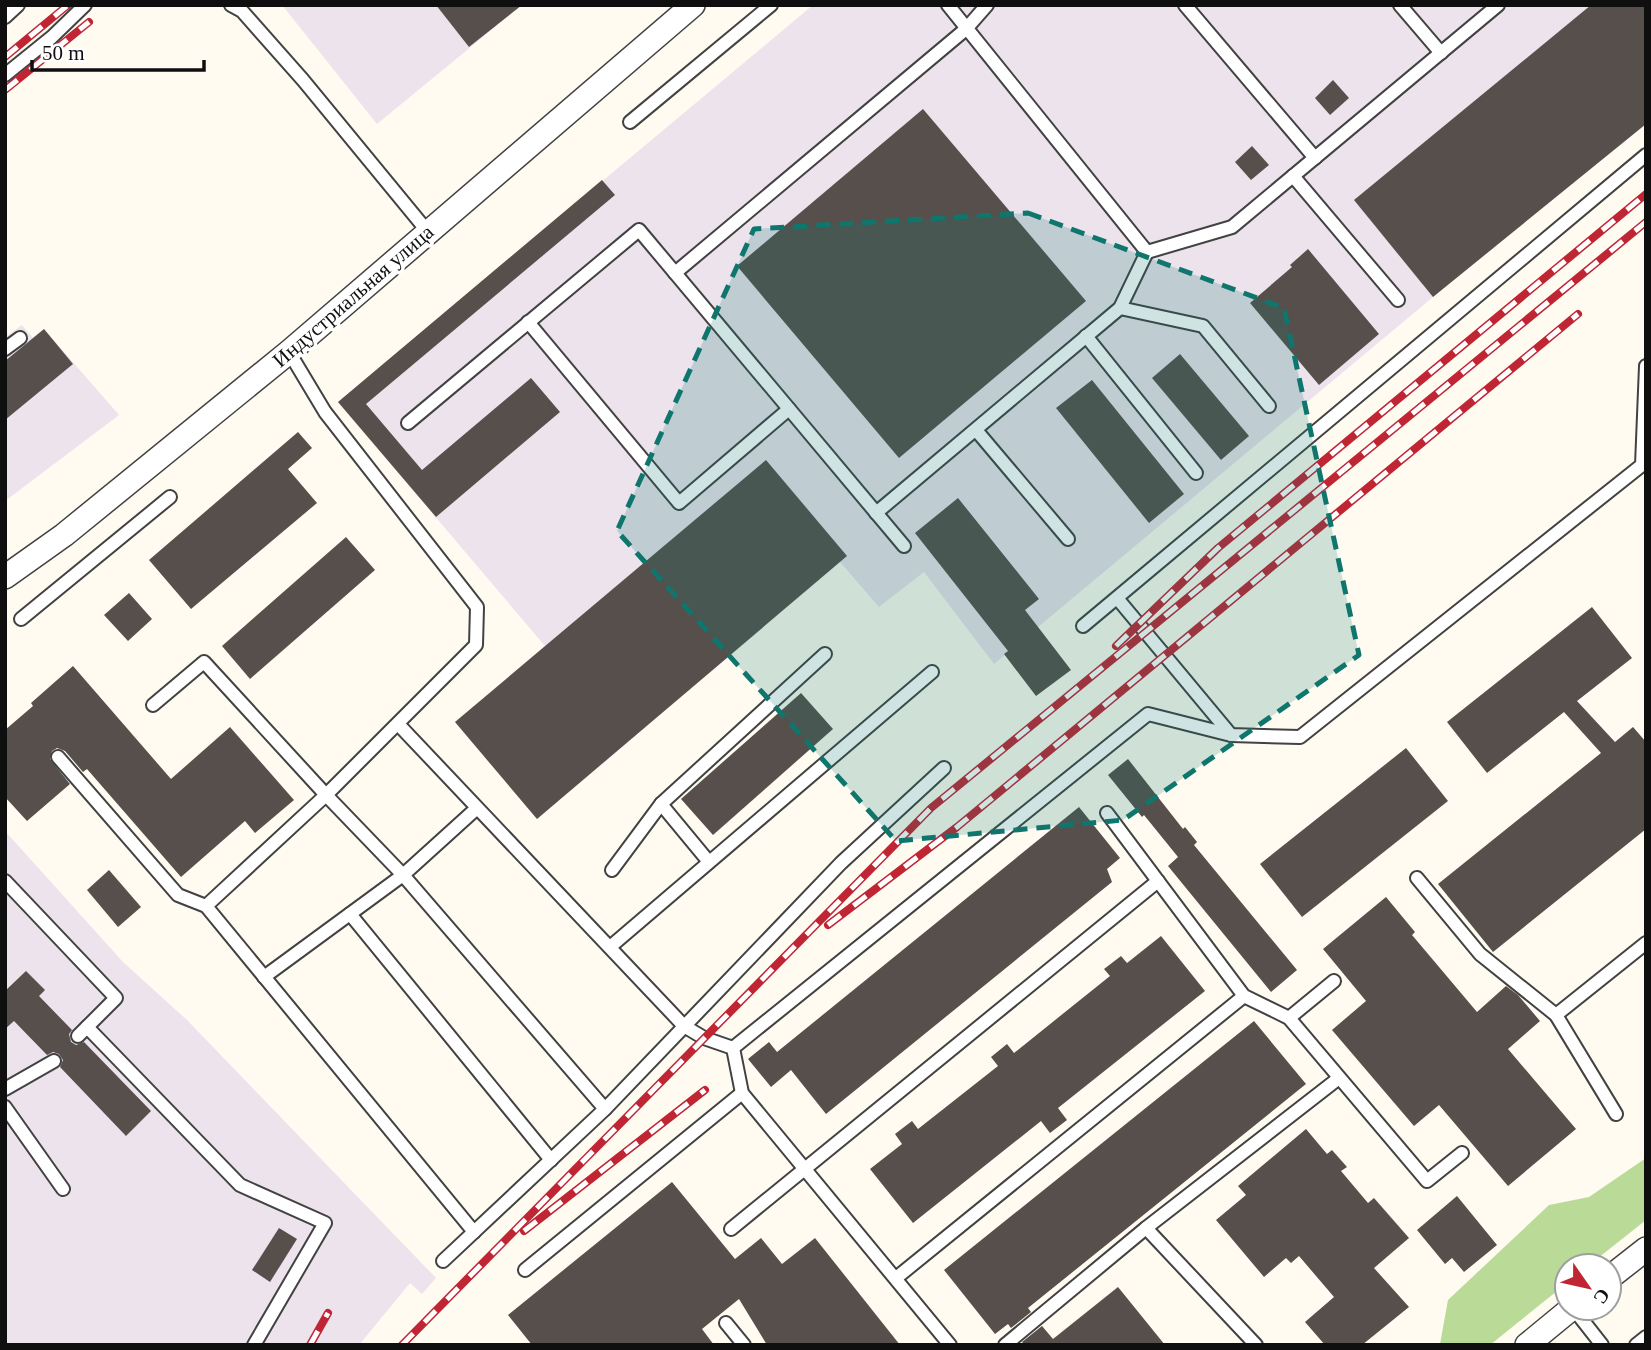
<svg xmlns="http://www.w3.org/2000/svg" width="1651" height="1350" viewBox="0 0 1651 1350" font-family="'Times New Roman',serif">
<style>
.industrial{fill:#ece3ed}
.forest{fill:#badb98}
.building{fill:#574f4b}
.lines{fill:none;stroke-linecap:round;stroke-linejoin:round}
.service-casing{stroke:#424242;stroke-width:16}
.minor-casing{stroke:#424242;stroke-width:26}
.service{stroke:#fff;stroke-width:12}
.minor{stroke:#fff;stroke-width:23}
.rail-casing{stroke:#c02534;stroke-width:8}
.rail{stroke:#fff;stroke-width:5;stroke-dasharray:16;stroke-linecap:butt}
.marked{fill:#0f766e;fill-opacity:0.2;stroke:#0f766e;stroke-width:5;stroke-dasharray:14 9;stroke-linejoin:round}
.labels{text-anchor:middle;stroke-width:7;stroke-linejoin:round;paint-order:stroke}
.street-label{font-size:21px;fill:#0f0f0f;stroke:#fff}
</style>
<rect width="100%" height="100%" fill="#fffbf0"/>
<g class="industrial">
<path d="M282 5H522L377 124Z"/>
<path d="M813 5H1646V124L1433 297 994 664 924 572 879 607 840 562 537 819 455 722 545 646 338 402Z"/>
<path d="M22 325 33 338 44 329 119 415 5 501V337Z"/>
<path d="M5 831 123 962 187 1020 436 1278 422 1294 410 1283 359 1345H5Z"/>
</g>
<path class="forest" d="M1646 1158V1220L1588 1266H1567V1283L1490 1345 1440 1344 1448 1300 1549 1205 1589 1197Z"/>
<g class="building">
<path d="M436 5H522L469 47Z"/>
<path d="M1591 5H1646V124L1433 297 1354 200Z"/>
<path d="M1333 80 1349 98 1330 115 1315 98Z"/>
<path d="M923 109 1086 301 899 458 737 266Z"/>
<path d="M1252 146 1269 165 1251 180 1235 162Z"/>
<path d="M602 180 615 195 366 404 422 470 531 378 560 412 436 517 338 402Z"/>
<path d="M1308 249 1379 334 1319 385 1250 303 1292 267 1290 265Z"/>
<path d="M44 329 73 364 5 420V361Z"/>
<path d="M1180 354 1249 436 1221 460 1152 378Z"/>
<path d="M1092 380 1184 494 1149 523 1056 408Z"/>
<path d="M298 432 312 448 288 469 317 503 191 609 149 560Z"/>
<path d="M766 460 847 556 537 819 455 722Z"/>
<path d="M958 498 1039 599 1025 610 1071 670 1036 696 1004 654 1008 651 915 533Z"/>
<path d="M346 537 375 570 250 679 222 646Z"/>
<path d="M129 593 152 619 128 641 104 615Z"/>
<path d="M1592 607 1632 658 1577 701 1615 742 1633 727 1646 742V829L1493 952 1438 884 1601 753 1564 712 1487 773 1447 722Z"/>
<path d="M73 666 171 779 230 727 294 800 255 833 245 821 181 877 87 769 83 772 65 751 57 748 52 751 50 759 70 784 27 821 5 797V730L33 706 31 703Z"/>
<path d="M801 693 833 729 713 835 681 799Z"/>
<path d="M1406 748 1448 801 1302 917 1260 864Z"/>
<path d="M1128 759 1183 829 1185 827 1197 842 1194 845 1297 970 1271 992 1168 866 1178 857 1144 815 1142 817 1108 775Z"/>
<path d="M1079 807 1120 858 1107 869 1112 882 826 1114 791 1070 771 1087 748 1059 769 1042 777 1052Z"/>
<path d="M109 870 141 907 118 927 87 890Z"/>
<path d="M1386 897 1415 932 1412 935 1477 1012 1506 986 1518 995 1540 1021 1508 1049 1576 1129 1508 1186 1439 1105 1414 1126 1332 1030 1366 1001 1323 949Z"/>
<path d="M1161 936 1205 991 1058 1108 1067 1120 1050 1133 1041 1121 913 1223 870 1169 902 1144 895 1134 912 1121 918 1129 998 1066 991 1057 1007 1044 1014 1053 1110 976 1104 969 1121 956 1127 963Z"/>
<path d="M26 971 45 990 39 996 72 1030 69 1034 71 1042 76 1045 84 1042 151 1111 126 1136 60 1067 63 1060 59 1054 53 1052 47 1055 14 1021 5 1029V991Z"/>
<path d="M1254 1021 1306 1084 1028 1308 1031 1312 1011 1328 1008 1324 995 1334 944 1270Z"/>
<path d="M1306 1129 1327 1154 1332 1150 1347 1167 1341 1171 1368 1203 1374 1198 1409 1238 1374 1268 1409 1307 1362 1345H1325L1305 1322 1334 1297 1299 1256 1291 1263 1286 1258 1264 1277 1216 1220 1246 1195 1238 1186Z"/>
<path d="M672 1182 735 1259 761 1238 782 1264 815 1238 900 1345H767L739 1299 702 1329 714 1345H532L508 1315Z"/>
<path d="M1457 1196 1497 1245 1464 1272 1452 1258 1445 1264 1417 1230Z"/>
<path d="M279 1228 297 1239 270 1282 252 1270Z"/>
<path d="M1118 1287 1165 1345H1025L1022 1342 1042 1326 1053 1339Z"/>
</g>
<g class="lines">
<defs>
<g id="service">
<path d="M231 5 242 11 303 80 428 232"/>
<path d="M948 5 1147 252 1232 227 1498 5"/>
<path d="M1185 5 1315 158"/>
<path d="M1400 5 1441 53"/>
<path d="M5 17 18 5"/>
<path d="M5 75 52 37 85 5"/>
<path d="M630 122 771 5"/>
<path d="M1293 176 1398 300"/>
<path d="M675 273 966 29 987 5"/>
<path d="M1120 308 1203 326 1269 406"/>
<path d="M528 322 679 503 789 409"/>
<path d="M1086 336 1196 473"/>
<path d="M5 349 20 338"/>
<path d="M408 423 639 230 904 546"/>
<path d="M976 430 1068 539"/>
<path d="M876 513 1120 308 1147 252"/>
<path d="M1117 598 1231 735"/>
<path d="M21 619 170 497"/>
<path d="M1083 626 1646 155"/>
<path d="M153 705 204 662 326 795 403 875 605 1109"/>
<path d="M398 724 684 1026 704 1038 733 1048"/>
<path d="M58 757 178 895 206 906 474 1232"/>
<path d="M661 804 709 862"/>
<path d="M1107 813 1244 996 1289 1018 1427 1181 1462 1153"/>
<path d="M612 870 661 804 825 654"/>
<path d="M1417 878 1480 954 1556 1015 1646 943"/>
<path d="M5 881 116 998 78 1036"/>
<path d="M206 906 326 795 476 645 477 607 325 412 289 352"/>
<path d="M350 914 551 1160"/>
<path d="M610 947 932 672"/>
<path d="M264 977 403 875 477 808"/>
<path d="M1556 1015 1616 1114"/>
<path d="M1289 1018 1334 981"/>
<path d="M87 1027 240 1185 325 1223 254 1345"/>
<path d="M5 1089 54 1061"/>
<path d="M5 1107 63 1189"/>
<path d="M1146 1228 1256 1345"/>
<path d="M731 1229 1158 881"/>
<path d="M443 1261 605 1109 841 863 944 768"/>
<path d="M525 1270 742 1093"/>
<path d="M896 1278 1244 996"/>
<path d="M1573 1308 1602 1345"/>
<path d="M726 1323 744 1345"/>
<path d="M950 1345 742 1093 733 1048 1148 714 1231 735 1300 737 1642 465 1646 366"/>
<path d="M1005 1345 1146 1228 1339 1078"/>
<path d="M1636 1345 1646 1337"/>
</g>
<g id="minor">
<path d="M5 577 64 535 289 352 693 5"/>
<path d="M1609 1278 1646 1249"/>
<path d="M1527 1345 1572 1308"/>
</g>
</defs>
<use href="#service" class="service-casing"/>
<use href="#minor" class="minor-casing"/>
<use href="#service" class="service"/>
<use href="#minor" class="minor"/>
<defs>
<g id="rail">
<path d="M5 57 68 5"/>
<path d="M5 90 89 22"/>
<path d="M1116 646 1218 548 1646 194"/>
<path d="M828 925 957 827 1578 314"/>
<path d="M524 1231 705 1090"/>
<path d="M310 1345 328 1313"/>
<path d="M402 1345 931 808 1646 222"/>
</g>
</defs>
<use href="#rail" class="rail-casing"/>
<use href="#rail" class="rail"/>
</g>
<path class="marked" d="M1028 213 1284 308 1359 655 1123 820 896 841 617 531 754 229Z"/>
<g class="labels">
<g class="street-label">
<text transform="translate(353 296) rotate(-41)" y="7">Индустриальная улица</text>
</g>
</g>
<rect width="1651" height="1350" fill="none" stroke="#0f0f0f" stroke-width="14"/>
<g transform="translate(1588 1287) rotate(124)"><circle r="33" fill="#ffffff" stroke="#9f9f9f" stroke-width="2"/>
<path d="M0-5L12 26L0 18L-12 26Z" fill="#c02534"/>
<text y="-10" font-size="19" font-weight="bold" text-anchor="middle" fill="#0f0f0f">С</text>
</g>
<path d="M32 60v10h172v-10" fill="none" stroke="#0f0f0f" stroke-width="3.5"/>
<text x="42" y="60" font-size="21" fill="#0f0f0f" stroke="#ffffff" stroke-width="5" paint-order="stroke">50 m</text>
</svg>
